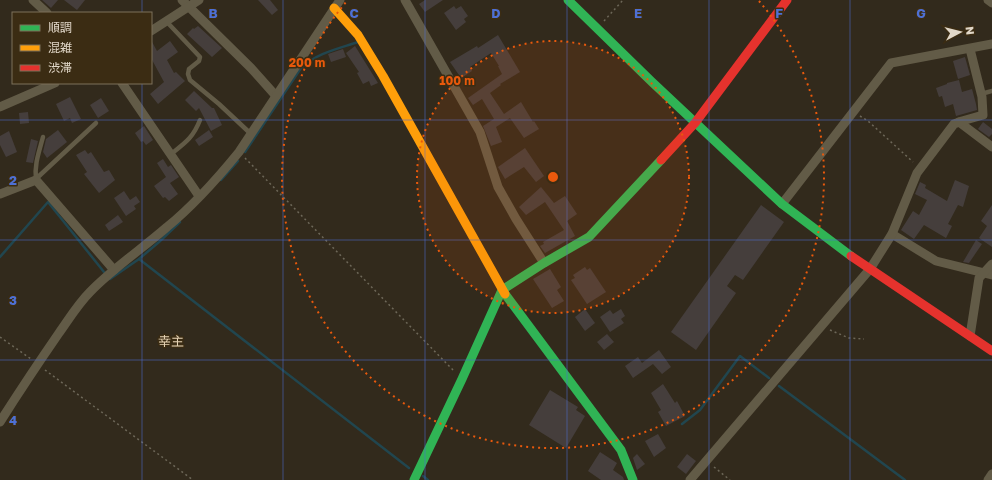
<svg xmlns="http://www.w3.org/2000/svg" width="992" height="480" viewBox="0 0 992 480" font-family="'Golos Text','Noto Sans JP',sans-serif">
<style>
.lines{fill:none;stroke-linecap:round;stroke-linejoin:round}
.stream{stroke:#21464f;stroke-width:2.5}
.building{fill:#453e3c}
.path{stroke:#6d6758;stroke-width:1.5;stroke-dasharray:2 3;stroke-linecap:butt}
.lane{stroke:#625b47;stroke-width:4.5}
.street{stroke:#625b47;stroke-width:9}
.fast{stroke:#30b455;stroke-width:9}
.slow{stroke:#ff9f0a;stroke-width:9}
.jam{stroke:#e5322d;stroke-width:9}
.grid{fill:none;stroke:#4e70d4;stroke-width:1;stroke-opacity:0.55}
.ring{fill:none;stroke:#e8590c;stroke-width:2;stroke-dasharray:2 4}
.labels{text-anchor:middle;stroke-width:3;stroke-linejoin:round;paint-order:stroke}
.quarter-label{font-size:13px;fill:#e5d2b4;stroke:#3b2c13}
.grid-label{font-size:13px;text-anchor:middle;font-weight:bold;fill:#4e70d4;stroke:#3b2c13;stroke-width:3;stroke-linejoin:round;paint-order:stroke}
.centre{fill:#e8590c;stroke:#3b2c13;stroke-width:2}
.ring-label{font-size:12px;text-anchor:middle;font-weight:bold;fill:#e8590c;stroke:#3b2c13;stroke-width:3;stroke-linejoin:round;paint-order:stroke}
</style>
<rect width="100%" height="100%" fill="#322a1c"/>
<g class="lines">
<g class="stream">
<path d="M245 152 301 68C317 53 337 49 358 42"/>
<path d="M221 180 238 161"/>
<path d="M0 257 48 202 104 272"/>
<path d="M139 259 159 242 180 222"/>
<path d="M110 279 139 259 409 468"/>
<path d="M779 386 905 480"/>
<path d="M682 424 700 410 740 356 769 378"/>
<path d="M423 476 428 480"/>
</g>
</g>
<g class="building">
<path d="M42 0H58L51 8Z"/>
<path d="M64 0H85L77 10Z"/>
<path d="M258 0H270L278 10 272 15Z"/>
<path d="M425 0H443L425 12 419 4Z"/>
<path d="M454 6 456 9 461 6 468 16 464 19 466 22 456 30 444 13Z"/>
<path d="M198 26 222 48 212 57 187 34 193 28 194 29Z"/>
<path d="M498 35 520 72 500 84 501 85 490 93 504 114 521 102 533 122 534 121 539 129 524 138 510 118 496 127 502 142 491 146 483 126 494 119 482 99 473 105 468 98 502 74 498 66H499L491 53 470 67 472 71 461 78 450 62 477 46 478 48Z"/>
<path d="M151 40 157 51 170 41 178 52 167 60 174 73 176 72 185 81 158 104 150 94 164 82 151 58Z"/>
<path d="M355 46 378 83 371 86 369 81 363 84 357 73 359 72 346 53Z"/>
<path d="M343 49 346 57 331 62 328 54Z"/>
<path d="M965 57 970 75 958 79 953 61Z"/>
<path d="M959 80 962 92 972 89 976 104 977 110 956 116 953 104 945 107 942 96 939 97 936 88 947 84V83Z"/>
<path d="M194 91 212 108H214L222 125 211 131 199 108 196 111 185 100Z"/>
<path d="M70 97 81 119 72 123 70 118 64 121 56 104Z"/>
<path d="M101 98 109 111 98 118 90 105Z"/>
<path d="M28 112 29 123 20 124 19 113Z"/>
<path d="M983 122 992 129V134L989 137 978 129Z"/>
<path d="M144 126 153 140 146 145 143 141 141 142 135 133Z"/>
<path d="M58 130 67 142 47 158 43 152 46 139Z"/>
<path d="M209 130 213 137 199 146 195 140Z"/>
<path d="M9 131 17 152 6 157 0 145V136Z"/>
<path d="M31 139 38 141 33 163 26 162Z"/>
<path d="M525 148 544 176 536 182 524 167 505 179 498 167Z"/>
<path d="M85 150 88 154 91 152 104 172 109 170 115 180 99 193 84 174 87 172 76 155Z"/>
<path d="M163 159 168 167 171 165 179 177 170 183 178 194 169 201 165 197 163 198 154 186 166 177 157 163Z"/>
<path d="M955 180 969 186 963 207 958 205 948 224 952 226 946 238 924 225 914 239 901 230 913 211 919 215 927 200 915 194 920 182 926 185 925 188 947 201Z"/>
<path d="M541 187 554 203 565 196 577 214 567 221 575 236 545 253 540 246 544 244 543 242 564 230 545 202 526 215 519 207Z"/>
<path d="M124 191 130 200 136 196 140 202 134 206 136 209 126 216 114 198Z"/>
<path d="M761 205 784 222 743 280 735 275 727 286 736 293 696 350 671 332Z"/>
<path d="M992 205V247L979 238 987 226 981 221Z"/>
<path d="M118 215 123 222 109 231 105 225Z"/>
<path d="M976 240 982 244 969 263 963 262Z"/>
<path d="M585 267 587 270 590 268 606 292 587 304 571 280 575 278 573 275Z"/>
<path d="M550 269 561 287 557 290 564 301 552 308 533 279Z"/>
<path d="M585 309 595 323 585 331 575 317Z"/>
<path d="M621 309 625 316 621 319 624 323 610 332 600 317 610 310 613 314Z"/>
<path d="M607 334 614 342 604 350 597 342Z"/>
<path d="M659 350 671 367 662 374 653 364 633 378 625 366 638 357 642 363Z"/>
<path d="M663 384 675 403 677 401 685 416 666 426 658 412 661 410 651 393Z"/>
<path d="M550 390 578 407 576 410 585 416 566 448 529 425Z"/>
<path d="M658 434 666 448 654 457 645 441Z"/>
<path d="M600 452 617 463 613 470 623 477 624 480H601L588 471Z"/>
<path d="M637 454 645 464 637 470 633 458Z"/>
<path d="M687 454 696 461 686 474 677 467Z"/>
</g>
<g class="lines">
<g class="path">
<path d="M604 21 623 0"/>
<path d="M860 116 868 121 913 162"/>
<path d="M245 158 454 371"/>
<path d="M830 330 849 338 864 339"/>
<path d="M0 337 31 359"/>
<path d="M45 370 193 480"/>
<path d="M714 467 730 480"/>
</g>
<g class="lane">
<path d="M166 21 200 57 199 61 189 69 188 74 190 80 219 104 251 134"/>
<path d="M981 94 992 91"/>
<path d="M171 154C185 143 193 138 200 120"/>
<path d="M36 180 38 177 96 123"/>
<path d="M36 180C34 165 39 152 43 137"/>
</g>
<g class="street">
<path d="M33 0 47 13"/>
<path d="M182 0 251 68 276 96"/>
<path d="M405 0 480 132 498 187 516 219 544 263"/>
<path d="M988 0 992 3"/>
<path d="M151 31 199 0"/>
<path d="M122 83 199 196"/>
<path d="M0 107 55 83"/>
<path d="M959 122 992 147"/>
<path d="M0 194 36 180 114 270"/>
<path d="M782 204 891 63 992 44"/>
<path d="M892 234 936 261 992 275"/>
<path d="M970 336 979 278 992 264"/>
<path d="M0 422C19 392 39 362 59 333 69 319 78 304 90 292 113 268 142 249 167 227 193 206 217 179 239 152L340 0"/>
<path d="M690 480 870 269 892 234 917 173 954 124 962 121 983 115 982 97 970 49"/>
<path d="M988 480 992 474"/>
</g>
<g class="fast">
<path d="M568 0 652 82 782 204 851 256"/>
<path d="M505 294 621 450 633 480"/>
<path d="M414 480 462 379 502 290 544 263 589 237 661 160"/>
</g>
<path class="slow" d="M334 8 358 35 383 76 505 294"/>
<g class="jam">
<path d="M661 160 695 123 787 0"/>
<path d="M851 256 992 351"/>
</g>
</g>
<path class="grid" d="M142 0V13M283 0V480M425 0V480M567 0V480M709 0V480M850 0V480M142 83V480M0 120H992M0 240H992M0 360H992"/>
<circle cx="553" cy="177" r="136" fill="#e8590c" fill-opacity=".12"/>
<g class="ring">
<circle cx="553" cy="177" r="136"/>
<path d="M759 1A271 271 0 1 1 347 1"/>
</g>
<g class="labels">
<g class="quarter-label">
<text x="171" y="346">幸主</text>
</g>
</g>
<g class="grid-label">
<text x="213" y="18">B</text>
<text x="354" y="18">C</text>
<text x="496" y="18">D</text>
<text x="638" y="18">E</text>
<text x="779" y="18">F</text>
<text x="921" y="18">G</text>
<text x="13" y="185">2</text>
<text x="13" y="305">3</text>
<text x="13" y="425">4</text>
</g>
<circle cx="553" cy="177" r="6" class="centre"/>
<g class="ring-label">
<text x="307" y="67">200 m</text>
<text x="457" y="85">100 m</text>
</g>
<rect x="12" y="12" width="140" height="72" fill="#3b2c13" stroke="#7d705b"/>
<rect x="20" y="25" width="20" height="6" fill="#30b455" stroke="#7d705b"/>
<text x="48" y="32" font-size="12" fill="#e1d7c8">順調</text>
<rect x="20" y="45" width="20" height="6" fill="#ff9f0a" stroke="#7d705b"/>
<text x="48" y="52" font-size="12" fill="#e1d7c8">混雑</text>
<rect x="20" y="65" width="20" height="6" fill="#e5322d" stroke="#7d705b"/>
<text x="48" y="72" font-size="12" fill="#e1d7c8">渋滞</text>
<g transform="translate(960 32) rotate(83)" stroke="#3b2c13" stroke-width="3" paint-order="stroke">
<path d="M0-3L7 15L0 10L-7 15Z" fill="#e1d7c8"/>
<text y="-6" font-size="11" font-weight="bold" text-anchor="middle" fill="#e1d7c8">N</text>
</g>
</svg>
